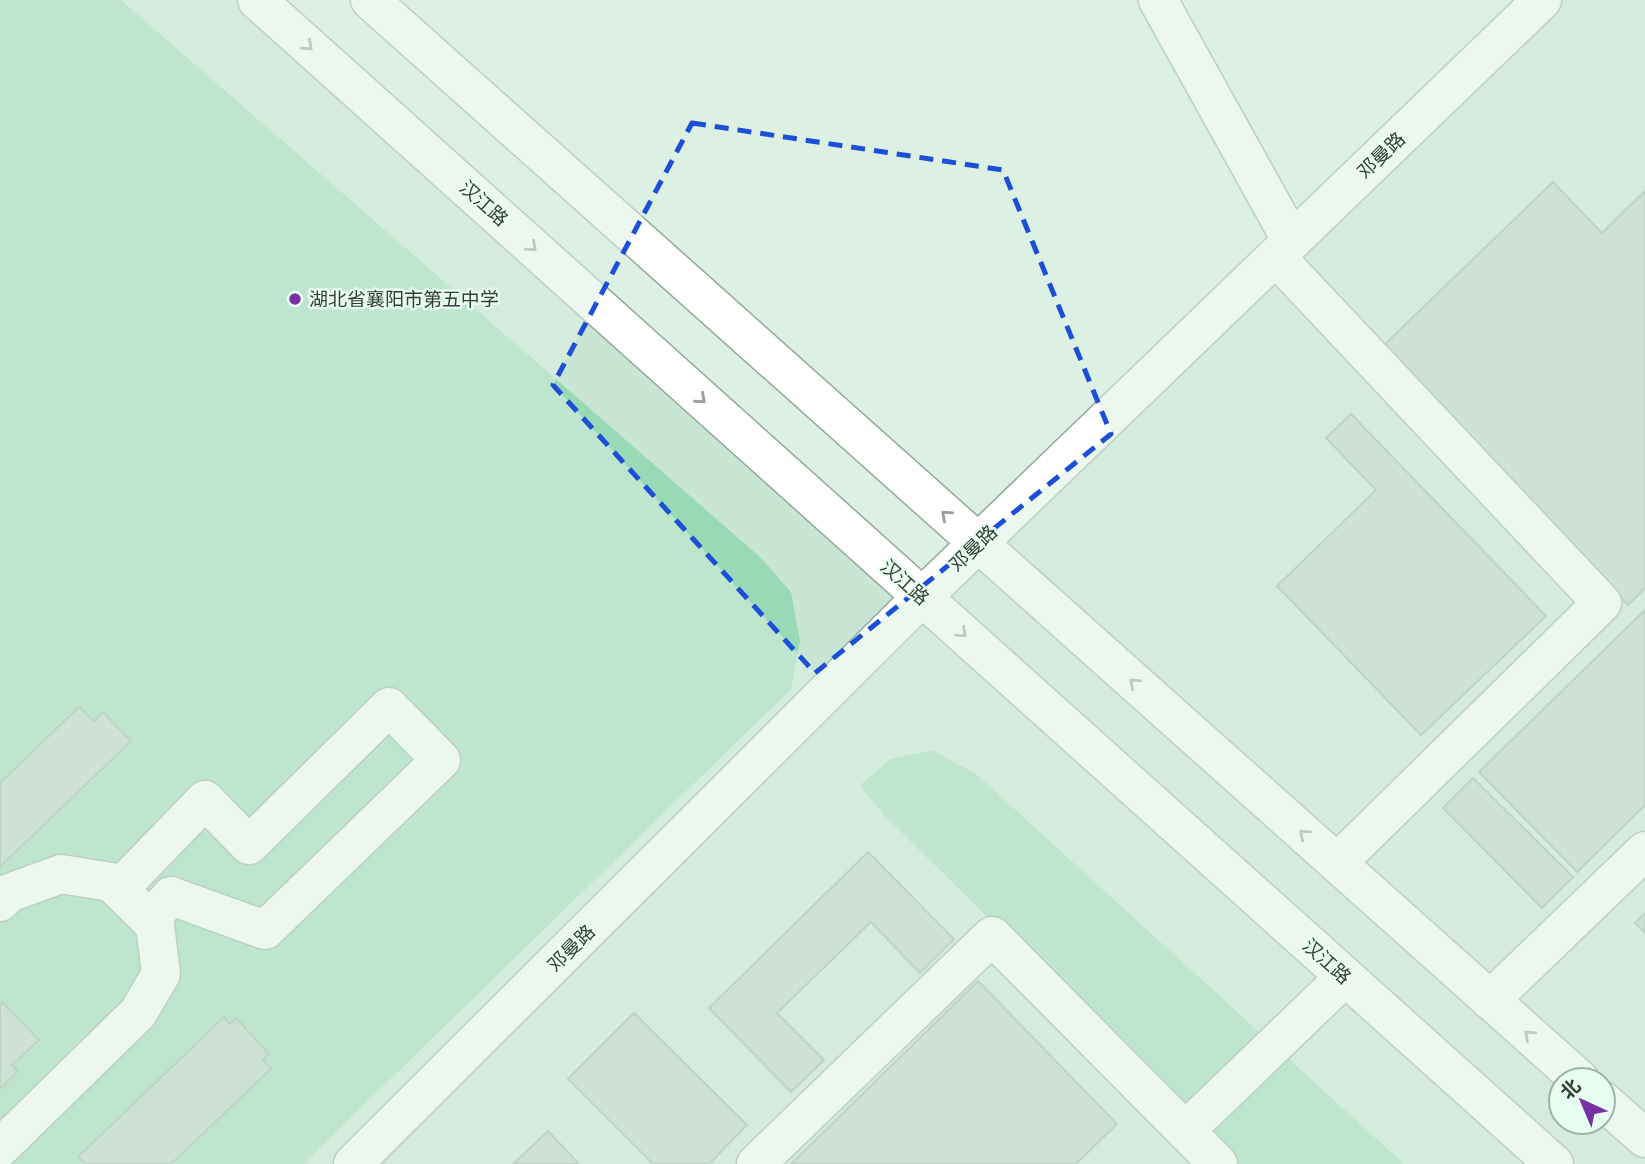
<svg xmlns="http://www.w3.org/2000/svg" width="1645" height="1164" viewBox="0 0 1645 1164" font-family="'Alegreya Sans','Noto Sans SC',sans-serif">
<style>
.built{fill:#c9e5d4;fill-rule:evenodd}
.green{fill:#9ad9b6}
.building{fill:#bacfc2;stroke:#9cb0a4;stroke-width:2}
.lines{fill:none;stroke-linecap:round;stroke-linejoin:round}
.minor-casing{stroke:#94a89c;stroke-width:41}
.major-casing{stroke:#94a89c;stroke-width:41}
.minor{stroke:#fff;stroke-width:38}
.major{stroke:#fff;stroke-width:38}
.oneway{stroke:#9a9e9c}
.marked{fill:none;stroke:#1d4ed8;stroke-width:5;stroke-dasharray:14 9;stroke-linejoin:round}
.poi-dot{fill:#7932a5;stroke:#e9fef2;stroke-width:2.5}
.labels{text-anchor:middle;stroke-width:5;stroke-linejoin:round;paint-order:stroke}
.street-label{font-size:19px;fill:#353d38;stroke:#e9fef2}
.poi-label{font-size:19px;fill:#353d38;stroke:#e9fef2;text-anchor:start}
</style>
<rect width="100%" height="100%" fill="#dcf1e4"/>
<path class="built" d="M0 0H257L922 597 1542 0H1645V1164H0ZM1561 1080H1603V1122H1561Z"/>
<g class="green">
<path d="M0 0H121L760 557 791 592 800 641 791 689 303 1164H0Z"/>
<path d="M932 750 976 774 1404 1164H1237L882 813 860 785 891 759Z"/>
</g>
<g class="building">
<path d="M1553 182 1602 233 1645 191V588L1628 605 1381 348Z"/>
<path d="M1351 414 1546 616 1421 735 1277 586 1376 490 1326 438Z"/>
<path d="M1645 610V805L1577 872 1479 772Z"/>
<path d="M79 707 94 721 103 712 131 741 0 867V783Z"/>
<path d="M1473 778 1573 877 1542 908 1443 808Z"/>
<path d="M868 852 954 939 920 973 871 922 777 1013 824 1060 791 1092 709 1008Z"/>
<path d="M1645 913V933L1635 923Z"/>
<path d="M978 981 1117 1124 1076 1164H791Z"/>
<path d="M2 1002 39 1040 12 1065 18 1071 0 1089V1004Z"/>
<path d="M634 1013 747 1125 709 1164H653L568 1079Z"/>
<path d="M224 1017 230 1024 236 1018 269 1054 263 1060 271 1069 171 1164H85L78 1157Z"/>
<path d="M548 1131 579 1164H513Z"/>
</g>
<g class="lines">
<defs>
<g id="minor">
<path d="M1158 0 1292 241"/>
<path d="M1276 257 1602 603 1337 863"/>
<path d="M119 889 205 800 249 845 389 707 441 760 265 930 171 896 149 920"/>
<path d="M0 902 9 893 61 874 111 882 155 925 161 974 138 1013 0 1148"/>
<path d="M1490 1000 1645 851"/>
<path d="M1185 1131 1345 977"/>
<path d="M353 1164 922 597 1542 0"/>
<path d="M756 1164 992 936 1218 1164"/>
</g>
<g id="major">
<path d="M257 0 1554 1164"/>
<path d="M370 0 1580 1080"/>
<path d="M1603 1101 1645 1138"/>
</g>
</defs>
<use href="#minor" class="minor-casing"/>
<use href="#major" class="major-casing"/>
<use href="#minor" class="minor"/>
<use href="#major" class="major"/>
</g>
<defs><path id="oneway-chevron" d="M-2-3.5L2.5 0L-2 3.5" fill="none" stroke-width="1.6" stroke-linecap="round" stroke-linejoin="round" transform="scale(1.75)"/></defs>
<g class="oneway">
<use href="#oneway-chevron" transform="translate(308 46) rotate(42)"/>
<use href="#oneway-chevron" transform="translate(532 247) rotate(42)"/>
<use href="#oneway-chevron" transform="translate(701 399) rotate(42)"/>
<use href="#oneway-chevron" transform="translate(946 515) rotate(-138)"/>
<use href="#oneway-chevron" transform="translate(962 633) rotate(42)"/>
<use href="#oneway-chevron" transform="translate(1134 683) rotate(-138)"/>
<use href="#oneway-chevron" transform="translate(1304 834) rotate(-138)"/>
<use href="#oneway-chevron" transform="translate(1529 1035) rotate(-138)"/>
</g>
<path d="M0 0H1645V1164H0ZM692 123 1003 170 1111 434 815 673 553 385Z" fill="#dcf1e4" fill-opacity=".55" fill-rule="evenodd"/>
<path class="marked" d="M692 123 1003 170 1111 434 815 673 553 385Z"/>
<circle class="poi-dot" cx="295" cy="299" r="7"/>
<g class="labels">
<g class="street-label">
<text transform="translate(1381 155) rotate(-44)" y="7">邓曼路</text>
<text transform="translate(484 203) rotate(42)" y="7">汉江路</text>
<text transform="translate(973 548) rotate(-44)" y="7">邓曼路</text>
<text transform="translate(905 582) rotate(42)" y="7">汉江路</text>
<text transform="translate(571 948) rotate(-45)" y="7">邓曼路</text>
<text transform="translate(1327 961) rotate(42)" y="7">汉江路</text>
</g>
<g class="poi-label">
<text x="309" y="306">湖北省襄阳市第五中学</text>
</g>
</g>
<g transform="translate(1582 1101) rotate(316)"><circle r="33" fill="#e9fef2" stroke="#a1b1a8" stroke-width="2"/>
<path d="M0-5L12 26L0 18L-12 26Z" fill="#7932a5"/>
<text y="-10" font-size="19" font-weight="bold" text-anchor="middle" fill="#353d38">北</text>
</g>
</svg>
